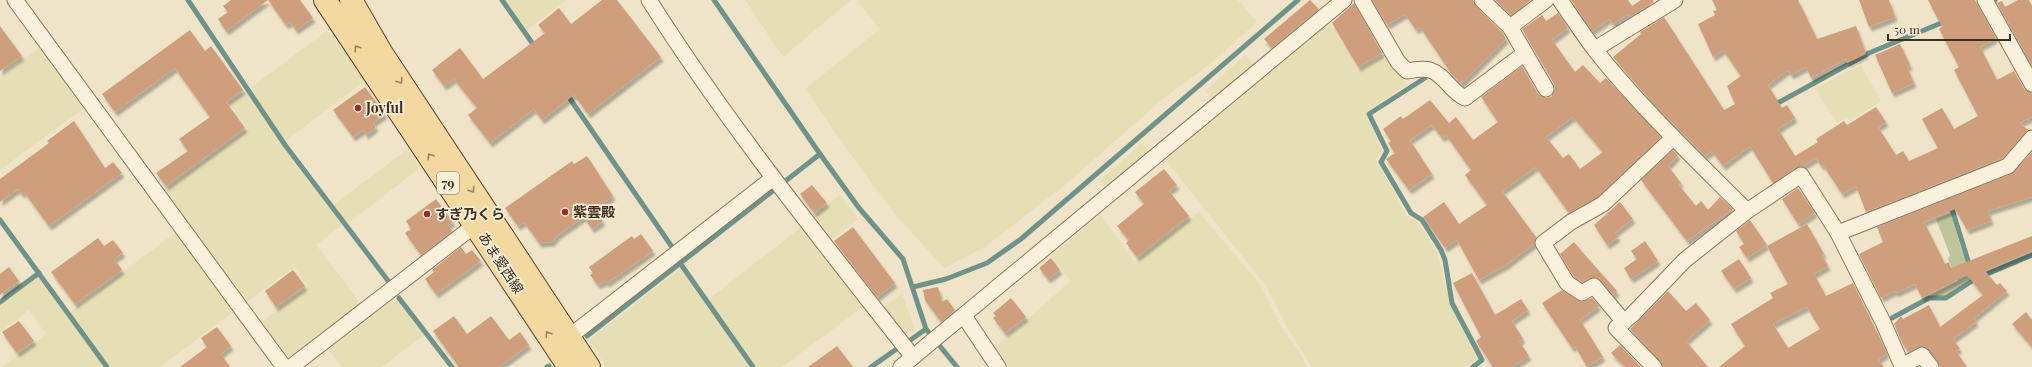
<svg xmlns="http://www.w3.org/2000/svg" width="2032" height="367" viewBox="0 0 2032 367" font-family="'Playfair Display','Noto Sans JP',serif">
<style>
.farmland{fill:#e6deb5}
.cemetery{fill:#bfc49a}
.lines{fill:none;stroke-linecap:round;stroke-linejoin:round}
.stream{stroke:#6f938a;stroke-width:5}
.building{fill:#cf9f7d;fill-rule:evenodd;filter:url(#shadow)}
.street-casing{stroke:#8d765c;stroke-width:17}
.primary-casing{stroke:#5b4430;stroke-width:24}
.street{stroke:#faf1dc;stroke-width:15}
.primary{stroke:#f3d9a0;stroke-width:22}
.oneway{stroke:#988460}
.poi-dot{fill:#9e2a2b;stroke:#f7eed8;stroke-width:1.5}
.labels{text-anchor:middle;stroke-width:3.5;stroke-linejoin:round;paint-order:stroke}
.shield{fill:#f7eed8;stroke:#756857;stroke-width:1}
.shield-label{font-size:13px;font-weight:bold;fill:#3d2e20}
.poi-label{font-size:14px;font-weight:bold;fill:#3d2e20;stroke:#f7eed8;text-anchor:start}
.street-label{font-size:14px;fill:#3d2e20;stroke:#f7eed8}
</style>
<defs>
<filter id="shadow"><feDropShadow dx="2.5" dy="4.5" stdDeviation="1" flood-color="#0004"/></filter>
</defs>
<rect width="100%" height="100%" fill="#f0e4c8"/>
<g class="farmland">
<path d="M504 0H566L525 31Z"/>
<path d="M745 0H851L783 57Z"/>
<path d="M860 0H1238L1257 22 1210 64 1164 98 1066 184 985 247 944 268 894 213 861 169 805 89 880 29 858 2Z"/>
<path d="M1328 20 1358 71 1386 54 1407 84 1366 113 1382 151 1376 159 1407 216 1417 221 1438 255 1450 304 1478 359 1466 367H1312L1288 329 1266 286 1165 159Z"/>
<path d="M328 30 365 81 285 141 249 89Z"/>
<path d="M43 45 88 105 0 170V78Z"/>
<path d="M1245 55 1254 66 1213 100 1205 91Z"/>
<path d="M1861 65 1881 101 1850 121 1847 117 1837 123 1815 88Z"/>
<path d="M246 91 281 144 342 225 316 245 361 304 291 357 283 356 259 324 309 286 294 267 245 303 161 193 248 129 229 103Z"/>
<path d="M1142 143 1151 153 1108 189 1100 180Z"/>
<path d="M408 149 420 168 347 224 333 205Z"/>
<path d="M840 195 858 219 830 241 812 217Z"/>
<path d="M1199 212 1262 287 1283 330 1297 348 1307 367H1003L992 350 1071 281 1051 256 1101 215 1135 262Z"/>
<path d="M805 224 867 304 782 367H755L708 300Z"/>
<path d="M180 229 238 308 160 367H109L69 313Z"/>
<path d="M681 268 749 367H606L589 340Z"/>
<path d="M38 275 104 367H2L46 334 29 310 0 332V304Z"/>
<path d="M902 293 915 330 905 337 883 308Z"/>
<path d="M396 298 424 335 382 367H342L329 350Z"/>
</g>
<path class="cemetery" d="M1951 213 1961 248 1973 279 1946 297H1931L1930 295 1958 281 1948 259 1950 255 1936 219Z"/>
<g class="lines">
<g class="stream">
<path d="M188 0 285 145 389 282"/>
<path d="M502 0 535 47"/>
<path d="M714 0 820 154 859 208 903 259 926 329 957 367"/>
<path d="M1994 0H1995"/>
<path d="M1425 78 1369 114 1387 151 1381 162 1411 213 1422 220 1441 250 1445 260 1452 303 1482 360 1473 367"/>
<path d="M566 93 672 247"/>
<path d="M1774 105 1869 53 1946 21"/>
<path d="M1948 196 1970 267"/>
<path d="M0 220 107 367"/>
<path d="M680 263 753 367"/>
<path d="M913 287 946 279 987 263 1021 239 1298 0"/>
<path d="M399 298 452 367"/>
<path d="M0 302 39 273"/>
<path d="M1892 318 1929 298H1946L1975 279 2032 255"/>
<path d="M587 336 820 154"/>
<path d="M909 341 926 329"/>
<path d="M547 367 549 366"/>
<path d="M871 367 898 348"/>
</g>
</g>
<g class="building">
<path d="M231 0H300L313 18 296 30 290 22 286 25 268 0 226 31 218 19 228 12 223 6Z"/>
<path d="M602 0H617L661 57 588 114 574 95 542 120 534 109 490 143 468 115 477 108 454 79 444 86 432 70 460 48 483 79 545 33 538 25 559 8 571 24Z"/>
<path d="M1310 0 1319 9 1272 48 1264 39Z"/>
<path d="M1372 0H1473L1476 6 1503 33 1506 39 1461 84 1451 73 1420 27 1416 30 1405 14 1387 25Z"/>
<path d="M1495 0H1531L1511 15Z"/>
<path d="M1571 0H1628L1632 6 1641 0H1653L1654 2 1630 17 1628 14 1613 24 1609 19 1592 31Z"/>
<path d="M1712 0H1798L1817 39 1856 26 1866 54 1847 63 1846 59 1811 78 1806 67 1791 75 1788 70 1768 85 1782 108 1787 105 1795 118 1778 129 1795 156 1818 142 1816 139 1844 121 1847 125 1876 107 1886 122 1878 127 1896 155 1903 151 1909 161 1938 148 1922 119 1942 108 1954 129 1978 116 1954 70 1959 67 1939 29 1942 27 1928 0H1975L1996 38 1980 47 1997 80 2014 71 2024 89 2032 93V117L2020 123 2028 130 2003 158 1866 212 1856 186 1842 194 1823 165 1821 166 1816 158 1803 166 1796 168 1773 183 1750 146 1723 166 1712 151 1705 156 1656 107 1613 57 1641 34 1640 32 1664 17 1724 110 1735 104 1727 86 1741 76 1723 50 1713 57 1698 24 1715 15 1713 11 1717 10Z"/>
<path d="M1859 0H1889L1895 17 1869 27Z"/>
<path d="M2018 0H2029L2032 6V66L1997 3 2002 1 2005 7Z"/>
<path d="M1354 3 1382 53 1358 67 1332 23Z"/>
<path d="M1558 13 1568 28 1552 40 1575 72 1583 65 1600 83 1606 78 1661 137 1598 197 1569 213 1536 167 1502 191 1536 237 1534 244 1506 265 1479 280 1457 240 1445 248 1423 217 1444 202 1459 224 1487 205 1465 175 1471 170 1446 135 1442 138 1432 125 1410 140 1432 174 1409 190 1386 159 1395 153 1388 143 1391 141 1383 129 1401 116 1403 119 1430 100 1449 123 1456 117 1473 140 1498 122 1481 97 1522 66 1538 94 1546 98 1551 97 1555 89 1554 84 1522 29 1542 15 1546 21ZM1573 117 1603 152 1580 169 1569 154 1563 158 1546 137Z"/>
<path d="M0 26 22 56 0 71Z"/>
<path d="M190 30 205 51 211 46 243 90 226 102 245 128 166 186 156 173 188 151 179 139 210 117 175 68 115 112 102 94Z"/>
<path d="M1900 44 1910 65 1907 67 1914 83 1892 93 1875 55Z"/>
<path d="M365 87 385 114 373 123 376 127 366 135 363 130 353 137 333 110Z"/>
<path d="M74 121 105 168 113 162 122 173 49 226 24 192 22 194 18 189 0 202V179L49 143 47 141Z"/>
<path d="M1673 150 1678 155 1668 166 1681 183 1679 185 1696 206 1701 201 1708 210 1720 197 1733 209 1687 241 1641 180Z"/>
<path d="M2032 152V197L1988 211 1991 221 1967 230 1955 209 1924 222 1945 264 1949 262 1951 268 2032 236V251L1985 271 1997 285 2000 283 2007 291 1974 318 1976 322 1953 339 1960 349 1956 351 1967 367H1940L1938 362 1926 347H1918L1909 352 1903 345 1894 324 1901 316 1903 319 1929 305 1940 327 1983 295 1967 275 1922 298 1915 284 1896 293 1895 291 1881 298 1859 254 1883 242 1877 227 2011 174Z"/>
<path d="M587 156 613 196 594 209 603 221 592 229 584 217 558 235 552 242 539 243 524 222 518 226 505 208 572 161 574 164Z"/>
<path d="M1164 169 1177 185 1169 191 1189 216 1137 257 1126 243 1129 240 1117 226 1144 204 1135 192Z"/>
<path d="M812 185 827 203 814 213 800 194Z"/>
<path d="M1798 188 1815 213 1798 224 1782 199Z"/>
<path d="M436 199 453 222 448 225 452 231 421 255 405 233 411 229 406 221Z"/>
<path d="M1620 202 1633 219 1615 233 1618 237 1607 245 1594 225Z"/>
<path d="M1750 220 1767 245 1747 258 1739 247 1744 244 1736 231Z"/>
<path d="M1807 224 1824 254 1822 255 1828 266 1814 274 1826 296 1853 283 1887 353 1878 360 1884 367H1719L1745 346 1731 324 1773 298 1770 293 1788 284 1767 246ZM1807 307 1820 329 1788 348 1773 324Z"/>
<path d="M853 227 895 283 877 297 834 241Z"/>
<path d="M641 234 653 251 607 283 605 281 598 285 590 275 593 273 589 267 632 236 634 239Z"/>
<path d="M98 238 104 246 113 240 123 253 114 259 122 270 75 304 51 272Z"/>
<path d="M1645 241 1658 261 1631 279 1624 268 1637 259 1631 251Z"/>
<path d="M1574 242 1585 255 1617 291 1613 295 1597 278H1590L1582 282 1574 277 1560 254Z"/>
<path d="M461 247 466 254 472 250 481 261 436 294 425 279 434 272 432 270Z"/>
<path d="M1051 258 1060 270 1048 279 1039 268Z"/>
<path d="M1739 259 1751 278 1734 289 1721 271Z"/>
<path d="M9 267 19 281 0 295V274Z"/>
<path d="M293 270 305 286 276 307 265 291Z"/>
<path d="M1472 273 1495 315 1521 299 1528 310 1512 321 1523 339 1519 341 1529 356 1512 367H1493L1476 341 1481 337 1453 283Z"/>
<path d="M938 287 942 302 947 299 955 310 941 322 925 300 923 290Z"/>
<path d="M1562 290 1581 302 1592 298 1599 306 1580 320 1603 357 1587 367 1575 346 1572 348 1542 303Z"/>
<path d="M1668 291 1686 311 1696 303 1710 320 1686 341 1708 367H1663L1660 361 1630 329Z"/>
<path d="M1011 298 1026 317 1005 333 993 318 996 316 993 313Z"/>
<path d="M2026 312 2032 320V347L2012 324Z"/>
<path d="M454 316 467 334 491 316 509 340 520 332 529 345 499 367H459L433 331Z"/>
<path d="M19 321 34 341 17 353 2 332Z"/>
<path d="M217 327 231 346 221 354 230 367H180L207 347 201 338Z"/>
<path d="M1620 345 1641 367H1625L1611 353Z"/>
<path d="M837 346 853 367H808Z"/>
</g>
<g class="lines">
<defs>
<g id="street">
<path d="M15 0 284 367"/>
<path d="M649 0C728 125 822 241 913 357"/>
<path d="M1362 0 1398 62 1407 71C1414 70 1423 68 1430 70 1445 75 1451 92 1465 98L1525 53"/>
<path d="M1482 0 1510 27 1546 89"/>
<path d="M1560 0C1571 16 1583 34 1595 50 1641 108 1695 159 1747 211L1801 175 1838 233 2008 166 2032 138"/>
<path d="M1985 0 2032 84"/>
<path d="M1510 27 1546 0"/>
<path d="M1595 49 1675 0"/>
<path d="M1838 233 1883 322 1902 366 1922 355 1931 367"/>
<path d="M964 316 998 367"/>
<path d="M1624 322 1594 286 1582 293 1567 283 1543 243 1571 222 1603 204 1673 138"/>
<path d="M569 337 773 178"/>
<path d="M291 367 475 225"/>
<path d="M901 367 1344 0"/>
<path d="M1654 367 1616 328 1632 315 1685 260 1747 211"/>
</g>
<g id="primary">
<path d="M325 0 569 367"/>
<path d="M351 0 381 52 589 367"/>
</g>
</defs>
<use href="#street" class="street-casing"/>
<use href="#primary" class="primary-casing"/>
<use href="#street" class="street"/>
<use href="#primary" class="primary"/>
</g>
<defs><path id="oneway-chevron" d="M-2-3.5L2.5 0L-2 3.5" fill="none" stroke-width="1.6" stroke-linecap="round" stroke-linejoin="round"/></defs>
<g class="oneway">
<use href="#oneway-chevron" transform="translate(357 48) rotate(-124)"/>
<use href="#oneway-chevron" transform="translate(400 81) rotate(57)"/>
<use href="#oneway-chevron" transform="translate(430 156) rotate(-124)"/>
<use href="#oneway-chevron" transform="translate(472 190) rotate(57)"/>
<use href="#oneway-chevron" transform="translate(548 334) rotate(-123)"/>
</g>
<g class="poi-dot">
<circle cx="358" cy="108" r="4"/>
<circle cx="565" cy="212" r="4"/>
<circle cx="427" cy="214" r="4"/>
</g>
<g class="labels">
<rect class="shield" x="437" y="172" width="22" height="22" rx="3"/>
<g class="shield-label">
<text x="448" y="188">79</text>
</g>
<g class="poi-label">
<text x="366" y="113">Joyful</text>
<text x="573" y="217">紫雲殿</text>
<text x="435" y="219">すぎ乃くら</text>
</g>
<g class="street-label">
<text transform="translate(501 263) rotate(57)" y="5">あま愛西線</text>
</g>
</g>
<path d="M1888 34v6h122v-6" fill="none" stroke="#3d2e20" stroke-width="2"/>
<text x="1894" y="34" font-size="12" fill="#3d2e20" stroke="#f7eed8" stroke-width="3" paint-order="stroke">50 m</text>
</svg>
